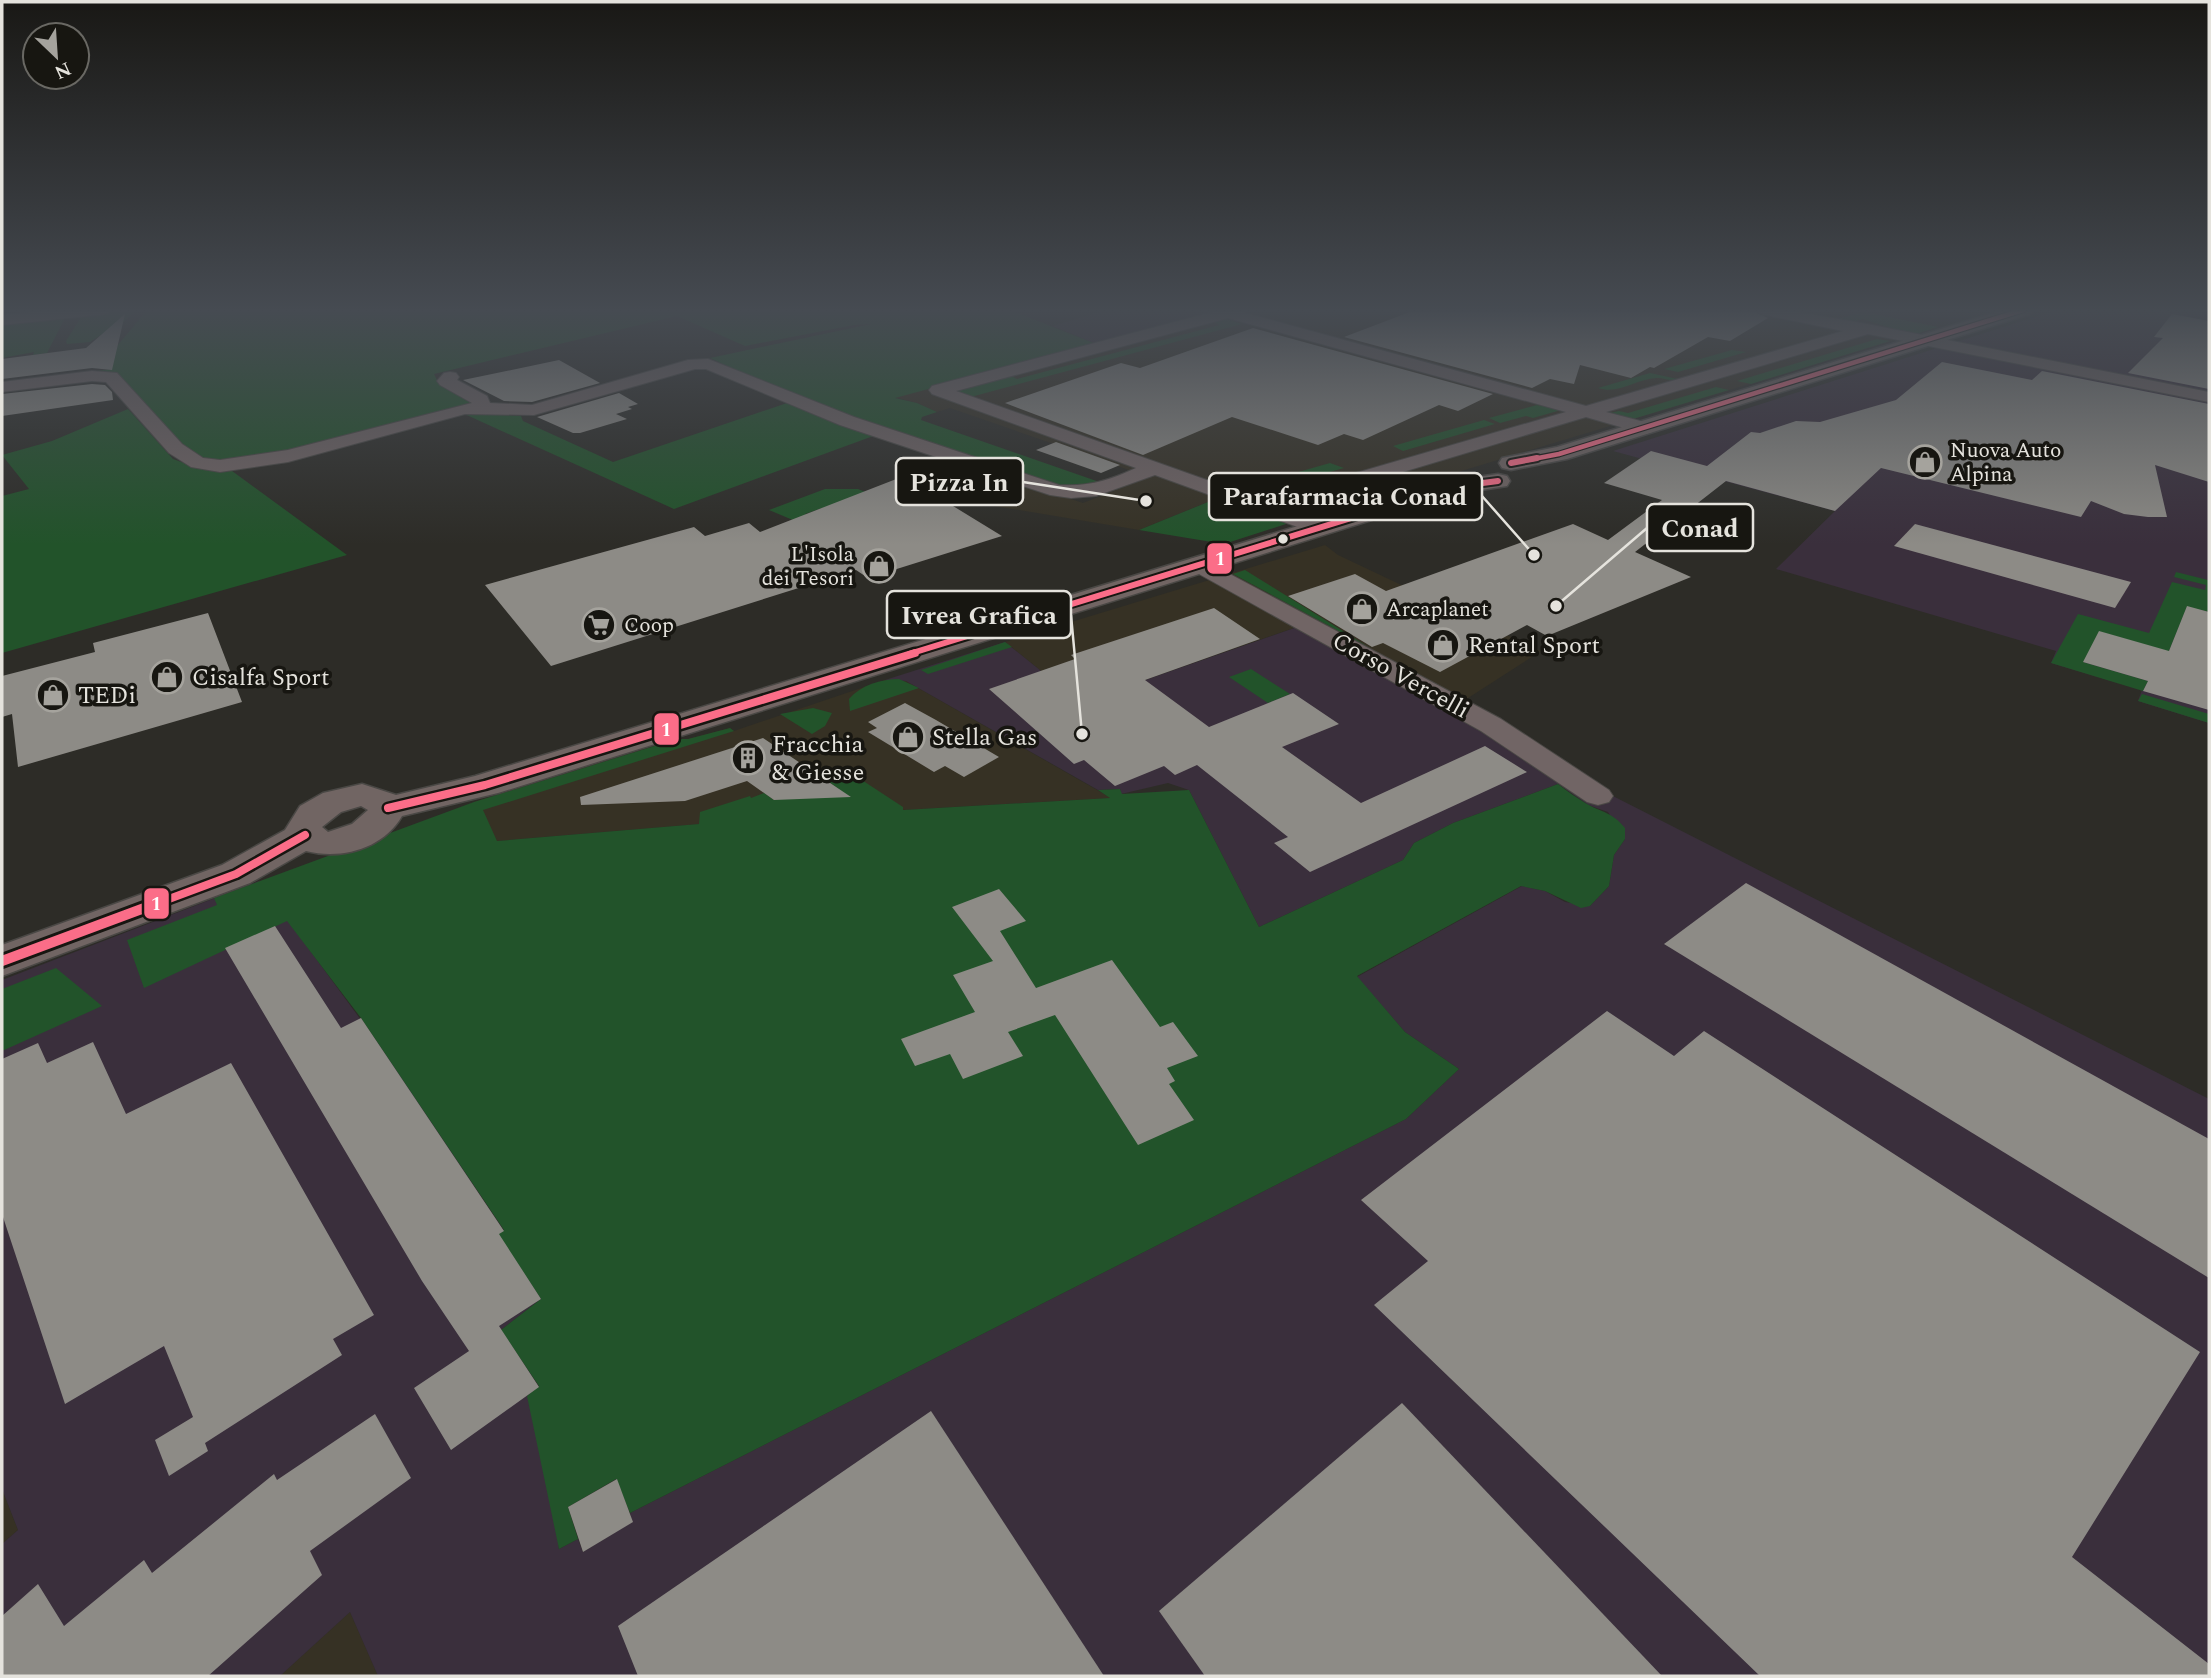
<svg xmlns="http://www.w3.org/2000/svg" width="2211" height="1678" viewBox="0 0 2211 1678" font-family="Spectral,serif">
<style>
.built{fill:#363124}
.industrial{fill:#3a2f3c}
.green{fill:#22532a}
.building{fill:#8d8b86}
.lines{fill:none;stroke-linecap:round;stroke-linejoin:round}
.street-casing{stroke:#4a4845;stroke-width:2}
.primary-casing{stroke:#4a4845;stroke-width:3}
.street{fill:#716565;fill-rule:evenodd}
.primary{fill:#716563;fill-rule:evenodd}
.bus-1-far3-casing{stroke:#171611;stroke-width:7}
.bus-1-far2-casing{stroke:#171611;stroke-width:10}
.bus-1-far1-casing{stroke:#171611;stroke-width:13}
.bus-1-casing{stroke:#171611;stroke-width:16}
.bus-1-far3{stroke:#fb6d88;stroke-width:4.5}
.bus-1-far2{stroke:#fb6d88;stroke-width:6}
.bus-1-far1{stroke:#fb6d88;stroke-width:8}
.bus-1{stroke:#fb6d88;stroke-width:10}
.bus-dot{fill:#e5e3dd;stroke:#171611;stroke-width:2.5}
.labels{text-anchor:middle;stroke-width:7;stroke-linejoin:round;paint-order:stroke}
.far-poi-label{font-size:21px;fill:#e5e3dd;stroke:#171611;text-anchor:start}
.poi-label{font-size:24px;fill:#e5e3dd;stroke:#171611;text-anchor:start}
.street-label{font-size:24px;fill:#e5e3dd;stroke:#171611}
.leader{fill:none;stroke:#e5e3dd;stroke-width:2.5}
.callout-dot{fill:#e5e3dd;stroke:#171611;stroke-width:2.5}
.callout{fill:#171611;stroke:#e5e3dd;stroke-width:2.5}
.callout-label{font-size:26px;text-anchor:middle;font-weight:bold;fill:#e5e3dd}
.line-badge{stroke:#171611;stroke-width:2.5}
.badge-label{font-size:19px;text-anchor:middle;font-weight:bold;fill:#fff}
</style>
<rect width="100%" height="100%" fill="#2d2c27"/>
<g class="built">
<path d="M1229 310H1856L1938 327 1289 523 1242 515 1208 502 1139 530 970 502 1017 481 1083 503 1149 477 950 408 937 412 917 403 894 397Z"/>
<path d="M1325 545 1338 555 1541 651 1465 700 1317 620 1115 690 1087 708 1005 642Z"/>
<path d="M885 680 906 681 1111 798 903 810V807L497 841 474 802 677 739H688L730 728 734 731Z"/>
<path d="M2 1489 18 1530 2 1544Z"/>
<path d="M350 1612 378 1676H280Z"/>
</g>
<g class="industrial">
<path d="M1105 310H1222L1096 344 1053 326Z"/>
<path d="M2057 310H2187L2209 314V723L2138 701 2142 690 2051 663 2056 651 1776 569 1835 511 1613 451Z"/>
<path d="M1317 620 1465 700 1607 793 2209 1099V1676H378L350 1612 280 1676H2V1544L18 1530 2 1489V980L259 881 391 1061 504 1231 541 1299 501 1330 539 1387 559 1549 578 1539 583 1552 632 1522 630 1513 1406 1119 1459 1069 1405 1032 1357 977 1522 886 1545 891 1565 902 1590 906 1609 886 1614 855 1625 839 1608 812 1588 805 1558 784 1453 823 1414 843 1403 860 1259 927 1189 790 1168 783 1121 794 1120 789 1098 790 906 681 885 680 1005 642 1087 708 1114 691Z"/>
</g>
<g class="green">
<path d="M135 310 114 332 104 333 90 342 67 344 66 341 83 314Z"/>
<path d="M147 310H1010L1096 344 895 398 917 403 937 412 922 417 921 420 1108 485 1054 488 791 395 710 358 871 324 854 325 745 346 677 316 434 374 437 380 477 404 236 463 195 459 116 376 74 374 112 369 107 358Z"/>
<path d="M1864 312 1938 327 1913 335 1862 319 1853 322 1838 319Z"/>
<path d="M66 316 47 353 33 355 34 352 2 358V322Z"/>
<path d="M1226 319 1242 324 967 398 951 392 1011 376 1017 379 1219 325 1215 322Z"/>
<path d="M1877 339 1890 341 1751 384 1737 381Z"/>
<path d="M1732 350 1746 352 1678 372 1664 369Z"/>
<path d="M1650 373 1678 379C1669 382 1665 378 1657 378 1635 379 1619 395 1598 388Z"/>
<path d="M1716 387 1729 390 1633 419 1610 413 1619 411 1628 413Z"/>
<path d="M793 401 876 435 674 509 460 412 521 416 523 421 613 462Z"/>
<path d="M1537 405 1561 410 1533 418 1526 416 1500 423 1489 418Z"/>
<path d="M128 409 173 459 192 466 228 468 347 555 2 653V496L29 489 2 455 52 441Z"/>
<path d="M1484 420 1495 424 1403 451 1393 446Z"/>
<path d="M1330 463 1344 468 1280 486 1290 492 1264 500 1234 490Z"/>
<path d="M825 489H858L885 500 849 520 822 508 805 514 819 531 769 510Z"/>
<path d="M1208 502 1242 515 1256 511 1289 523 1224 544 1139 530Z"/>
<path d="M1245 570 1370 648 1233 574Z"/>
<path d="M2176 572 2208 580 2209 577V612L2187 607 2169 651 2083 662 2148 681 2143 691 2051 663 2078 614 2149 633 2172 582 2205 590 2206 585 2174 577Z"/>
<path d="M1005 642 1012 647 928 674 921 670Z"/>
<path d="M1251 669 1290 694 1268 703 1229 677Z"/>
<path d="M899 679 919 688 850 711 849 699C861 685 881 679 899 679Z"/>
<path d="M2142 694 2209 714V723L2138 701Z"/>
<path d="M813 708 832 713 825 726 812 734 780 714Z"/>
<path d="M730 728 734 731 483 810 497 841 699 824 700 812 750 796 751 798 764 793 774 800 840 790 822 777 845 769 903 807V810L1110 798 1098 790 1120 789 1122 794 1189 790 1259 927 1403 860 1414 843 1453 823 1558 784C1567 791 1577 798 1587 804 1603 813 1612 812 1625 828V839L1614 855 1609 886 1590 906 1581 908 1545 891 1521 886 1357 976 1405 1032 1459 1069 1406 1119 630 1513 616 1479 568 1507 578 1539 559 1549 527 1396 539 1386 501 1330 541 1299 498 1234 504 1230 361 1018 287 921 144 988 127 940 217 905 214 898 474 802 677 739H688Z"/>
<path d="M56 968 102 1006 2 1051V989Z"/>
</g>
<g class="building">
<path d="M1415 310H1751L1768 318 1730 341 1708 337 1654 368 1650 367 1631 378 1580 365 1574 384 1550 379 1532 388 1344 337Z"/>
<path d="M125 314 112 370 92 368 2 379V359L86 348Z"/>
<path d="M2172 314 2209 321V389L2128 373 2163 338 2154 337Z"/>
<path d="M1253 328 1493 394 1458 411 1439 405 1363 440 1344 434 1318 445 1232 417 1143 455 1005 403 1121 363 1140 368Z"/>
<path d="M559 360 600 383 532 402 504 401 463 380Z"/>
<path d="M1942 362 2032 380 2042 371 2209 404V482L2155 465 2167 517H2148L2124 514 2091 501 2081 517 1881 468 1835 511 1726 481 1635 552 1691 577 1547 636 1527 625 1440 672 1383 643 1372 647 1288 596 1355 574 1386 591 1573 524 1608 540 1662 500 1604 483 1651 451 1707 466 1751 432 1760 433 1796 421 1820 422 1896 400Z"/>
<path d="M92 384 105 385 112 392 113 400 2 416V394Z"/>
<path d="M619 393 638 404 628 407 632 409 616 414 627 419 580 433H573L537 417Z"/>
<path d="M1056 442 1120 465 1101 473 1036 450Z"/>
<path d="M904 476 1002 536 868 578 856 570 551 666 485 585 694 527 705 536 749 523 760 532Z"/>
<path d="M1915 524 2131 582 2115 608 1894 546Z"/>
<path d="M2187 606 2209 612V710L2143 691 2148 681 2083 662 2099 631 2169 651Z"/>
<path d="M1214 608 1260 639 1145 680 1209 727 1293 693 1339 724 1282 747 1361 803 1485 746 1527 772 1310 872 1274 843 1288 837 1197 765 1175 775 1164 766 1115 786 1084 760 1074 764 989 689 1075 659 1071 655Z"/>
<path d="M208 613 242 702 18 767 12 714 2 717V676L95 652 93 643Z"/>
<path d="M905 703 936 720 999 757 964 777 945 766 934 772 868 732 877 728 868 722Z"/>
<path d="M763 738 851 797 774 800 747 781 685 801 581 805 580 797Z"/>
<path d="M1746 883 2209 1139V1278L1664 944Z"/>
<path d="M999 889 1026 921 1000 931 1036 988 1112 960 1160 1027 1173 1022 1198 1056 1167 1068 1175 1081 1169 1084 1194 1120 1138 1145 1055 1015 1008 1032 1023 1056 963 1079 950 1054 915 1066 901 1039 975 1012 953 975 993 961 952 907Z"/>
<path d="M275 926 341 1028 361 1018 504 1231 499 1234 541 1299 499 1326 539 1387 451 1450 414 1388 469 1351 422 1281 225 948Z"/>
<path d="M1607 1011 1674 1056 1704 1031 2200 1352 2072 1557 2209 1664V1676H1760L1374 1305 1428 1261 1361 1200Z"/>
<path d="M93 1042 126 1114 231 1063 374 1315 333 1339 342 1355 205 1443 208 1451 169 1476 155 1440 193 1417 164 1346 65 1404 2 1214V1059L38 1043 47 1063Z"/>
<path d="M1402 1403 1662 1676H1205L1159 1611Z"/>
<path d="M931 1411 1104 1676H638L618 1626Z"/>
<path d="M375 1414 411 1478 310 1551 322 1575 208 1676H2V1616L38 1584 64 1626 144 1560 152 1573 274 1474 277 1480Z"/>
<path d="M617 1479 633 1522 583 1552 568 1507Z"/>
</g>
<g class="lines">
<defs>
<g id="street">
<path d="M54 310H113L106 314 2 325V315Z"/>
<path d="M1220 310H1246L1245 313 1586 406 1843 331 1761 314 1754 310H1786L1867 324 2209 392V402L1868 334 1606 412 1652 424 1654 428 1652 432 1645 434 1586 417 1283 508 1325 522 1328 527 1325 532 1317 534 1155 475 1096 496 1071 498 1050 495 840 425 706 369H695L534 415 465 414 288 462 220 472 191 467 169 453 106 382 92 381 2 392V382L92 371 117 373 182 444 203 458 220 460 288 450 472 403 440 385 437 381 444 373 450 372 456 373 459 377 457 380 487 396 490 403 532 405 688 360 708 359 854 417 1059 485C1088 487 1110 480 1136 468L932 394 929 390 932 386ZM1228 318 1566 412 1263 500 956 391Z"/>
<path d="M1198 557 1501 719 1609 790 1613 796 1609 802 1598 805 1587 802 1481 731 1190 569 1187 564 1190 559Z"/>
</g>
<g id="primary">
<path d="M2003 310H2033L2030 314 1567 459 1511 470 1502 468 1499 463 1502 458 1557 447Z"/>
<path d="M1498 474 1507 476 1510 481 1507 486 1455 494 498 793 402 816C383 849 341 860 306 851L250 883 2 976V945L222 865 285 830 300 806 323 793 362 784 396 795 475 776 1443 482ZM361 806 368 810 352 824 328 832 322 827 341 812Z"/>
</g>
</defs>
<use href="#street" class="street-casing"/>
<use href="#primary" class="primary-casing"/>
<use href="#street" class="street"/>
<use href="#primary" class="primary"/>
<defs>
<path id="bus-1-far3" d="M1528 460 1559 454 2023 310"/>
<g id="bus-1-far2">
<path d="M1511 463 1537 458"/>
<path d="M909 654 1452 487 1498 481"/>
</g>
<g id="bus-1-far1">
<path d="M388 808 485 785 915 653"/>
<path d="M142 909 236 874 305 835"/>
</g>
<path id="bus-1" d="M2 961 147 907"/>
</defs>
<use href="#bus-1-far3" class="bus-1-far3-casing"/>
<use href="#bus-1-far2" class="bus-1-far2-casing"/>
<use href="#bus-1-far1" class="bus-1-far1-casing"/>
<use href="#bus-1" class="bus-1-casing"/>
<use href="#bus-1-far3" class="bus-1-far3"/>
<use href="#bus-1-far2" class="bus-1-far2"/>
<use href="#bus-1-far1" class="bus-1-far1"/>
<use href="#bus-1" class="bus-1"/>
</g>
<linearGradient id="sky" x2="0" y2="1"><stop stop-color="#191815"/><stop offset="0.57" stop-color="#464b52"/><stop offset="1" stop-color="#464b52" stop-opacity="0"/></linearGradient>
<rect width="2211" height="545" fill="url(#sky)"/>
<defs>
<symbol id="shop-ring" viewBox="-11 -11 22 22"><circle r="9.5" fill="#171611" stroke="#a5a39d" stroke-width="1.5"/><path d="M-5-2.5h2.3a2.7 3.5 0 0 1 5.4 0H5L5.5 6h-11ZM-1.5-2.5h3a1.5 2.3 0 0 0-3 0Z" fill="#a5a39d"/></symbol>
<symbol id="supermarket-ring" viewBox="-11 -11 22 22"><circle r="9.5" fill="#171611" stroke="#a5a39d" stroke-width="1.5"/><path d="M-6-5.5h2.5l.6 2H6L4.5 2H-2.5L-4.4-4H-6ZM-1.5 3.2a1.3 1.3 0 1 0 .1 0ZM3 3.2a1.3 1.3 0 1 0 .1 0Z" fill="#a5a39d"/></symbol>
<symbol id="building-ring" viewBox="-11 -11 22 22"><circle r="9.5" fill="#171611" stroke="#a5a39d" stroke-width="1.5"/><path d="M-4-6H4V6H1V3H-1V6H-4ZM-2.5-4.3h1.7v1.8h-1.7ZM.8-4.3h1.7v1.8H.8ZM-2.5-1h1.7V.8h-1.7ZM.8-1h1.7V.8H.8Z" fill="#a5a39d"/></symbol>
</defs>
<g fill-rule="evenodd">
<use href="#shop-ring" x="1906" y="443" width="38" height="38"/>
<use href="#shop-ring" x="860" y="547" width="38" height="38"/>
<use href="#shop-ring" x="1343" y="590" width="38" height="38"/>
<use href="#supermarket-ring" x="580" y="606" width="38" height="38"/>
<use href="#shop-ring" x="1424" y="626" width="38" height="38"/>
<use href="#shop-ring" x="148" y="658" width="38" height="38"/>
<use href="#shop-ring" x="34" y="676" width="38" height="38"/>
<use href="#shop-ring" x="889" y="718" width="38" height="38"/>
<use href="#building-ring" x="729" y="739" width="38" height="38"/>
</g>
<circle class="bus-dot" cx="1283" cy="539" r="6"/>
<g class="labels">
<g class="far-poi-label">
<text x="1950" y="457">Nuova Auto<tspan x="1950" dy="24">Alpina</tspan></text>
<text x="854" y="561" text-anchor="end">L'Isola<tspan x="854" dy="24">dei Tesori</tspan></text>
<text x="1386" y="616">Arcaplanet</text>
<text x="624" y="632">Coop</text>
</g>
<g class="poi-label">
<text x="1468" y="653">Rental Sport</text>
<text x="192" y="685">Cisalfa Sport</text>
<text x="78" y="703">TEDi</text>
<text x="932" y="745">Stella Gas</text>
<text x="772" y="752">Fracchia<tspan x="772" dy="28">&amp; Giesse</tspan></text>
</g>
<g class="street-label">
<text transform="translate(1401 675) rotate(29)" y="8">Corso Vercelli</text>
</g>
</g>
<path class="leader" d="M1146 501L1023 482M1534 555L1482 496M1556 606L1647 528M1082 734L1071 615"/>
<g class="callout-dot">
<circle cx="1146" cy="501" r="7"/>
<circle cx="1534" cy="555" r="7"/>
<circle cx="1556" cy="606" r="7"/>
<circle cx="1082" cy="734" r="7"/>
</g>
<g class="callout">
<rect x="896" y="458" width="127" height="47" rx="7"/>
<rect x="1209" y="473" width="273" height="47" rx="7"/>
<rect x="1647" y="504" width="106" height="47" rx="7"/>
<rect x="887" y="591" width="184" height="47" rx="7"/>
</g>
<g class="callout-label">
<text x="959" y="491">Pizza In</text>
<text x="1345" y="505">Parafarmacia Conad</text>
<text x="1700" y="537">Conad</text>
<text x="979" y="624">Ivrea Grafica</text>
</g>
<g class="line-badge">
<rect x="1206" y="542" width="27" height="33" rx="7" fill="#fb6d88"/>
<rect x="653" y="712" width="27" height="34" rx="7" fill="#fb6d88"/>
<rect x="143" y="887" width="27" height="33" rx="7" fill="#fb6d88"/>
</g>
<g class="badge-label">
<text x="1220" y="565">1</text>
<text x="666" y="736">1</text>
<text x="156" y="910">1</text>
</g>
<rect width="2211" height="1678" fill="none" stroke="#e5e3dd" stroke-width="7"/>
<g transform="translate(56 56) rotate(155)"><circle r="33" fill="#171611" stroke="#696863" stroke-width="2"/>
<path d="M0-5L12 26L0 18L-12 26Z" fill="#a5a39d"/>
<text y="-10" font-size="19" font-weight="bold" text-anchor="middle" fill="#e5e3dd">N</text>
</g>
</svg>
